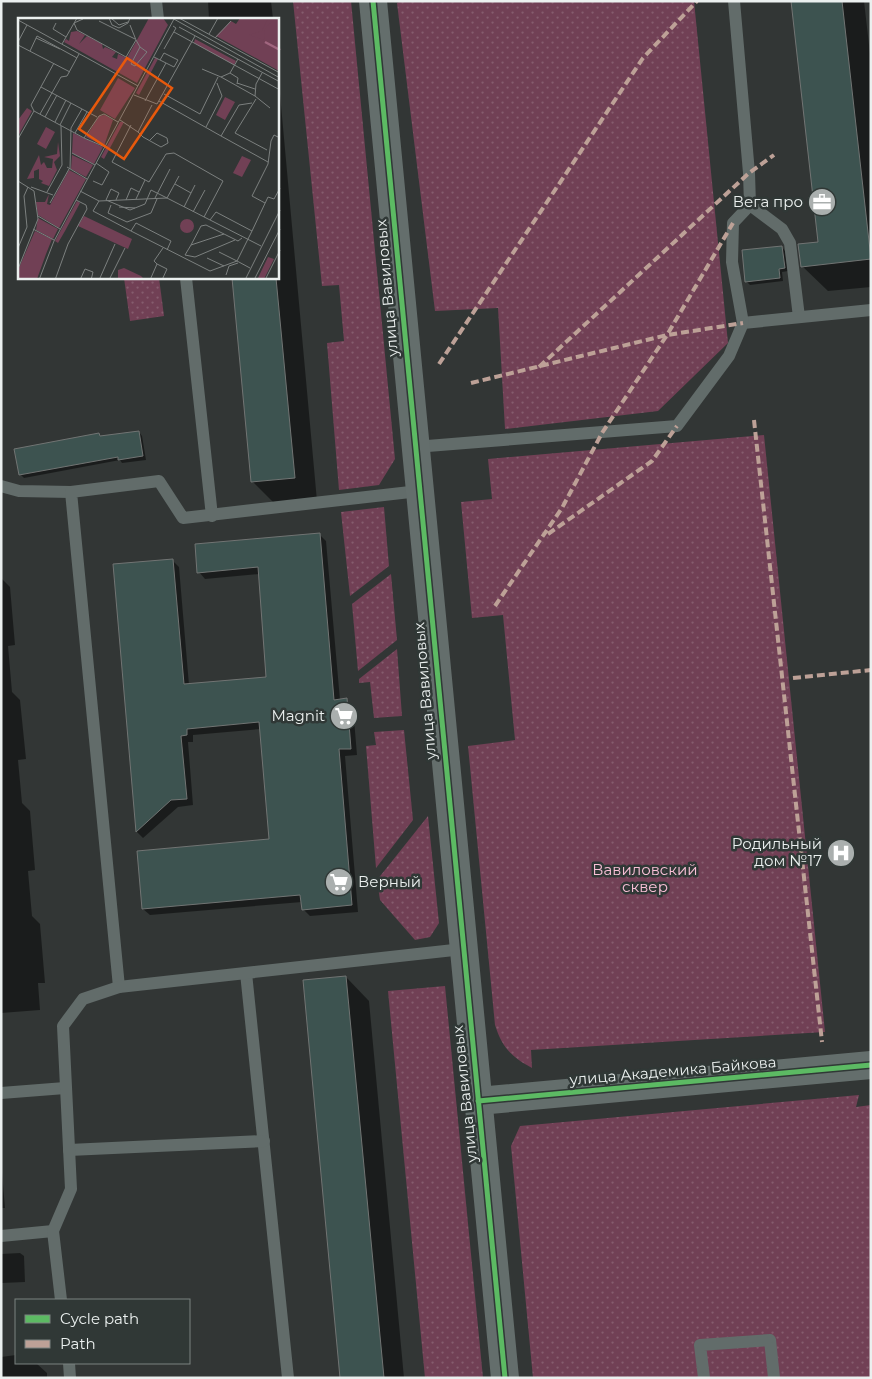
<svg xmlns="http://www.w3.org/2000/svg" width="872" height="1379" viewBox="0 0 872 1379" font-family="Montserrat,sans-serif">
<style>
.green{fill:url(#green-dots)}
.shadow{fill:#0007}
.building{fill:#3d5350;stroke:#717473}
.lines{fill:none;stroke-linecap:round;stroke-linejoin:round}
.lane{stroke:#626c6a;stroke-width:12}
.secondary{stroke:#646e6c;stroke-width:28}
.quiet{stroke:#bda197;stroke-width:4;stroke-dasharray:8 4;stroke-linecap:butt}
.cycleway-casing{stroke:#303836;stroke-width:8}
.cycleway{stroke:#5cba63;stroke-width:5}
.labels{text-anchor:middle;stroke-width:5;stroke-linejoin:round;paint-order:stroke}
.poi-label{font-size:15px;fill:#ebf0ef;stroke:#303836;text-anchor:end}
.street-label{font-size:15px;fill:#ebf0ef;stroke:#303836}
.park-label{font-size:15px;fill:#fac0d7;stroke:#303836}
.inset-river{fill:none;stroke:#a1667f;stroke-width:2.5}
.inset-road{fill:none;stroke:#7c807f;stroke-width:1}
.view{fill:#e8590c;fill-opacity:0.15;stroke:#e8590c;stroke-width:2.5}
.inset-edge{fill:none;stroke:#ebf0ef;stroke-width:2.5}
</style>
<defs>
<pattern id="green-dots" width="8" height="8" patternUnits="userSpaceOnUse" patternTransform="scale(1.25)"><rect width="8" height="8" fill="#714055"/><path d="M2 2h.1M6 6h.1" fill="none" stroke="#855c6e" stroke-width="1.8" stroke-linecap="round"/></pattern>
</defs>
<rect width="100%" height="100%" fill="#323635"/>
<g class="green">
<path d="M293 1H351L395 459 379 485 339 490 327 343 344 341 339 285 322 286Z"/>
<path d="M401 1H694L728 343 658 411 505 429 498 308 435 311 397 3Z"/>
<path d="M124 278H159L164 316 130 321Z"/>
<path d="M764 435 825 1032 531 1050 532 1068C511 1057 502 1047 495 1025L468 746 515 740 503 615 472 618 461 502 492 499 488 459Z"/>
<path d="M384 507 389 566 350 596 341 512Z"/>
<path d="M391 574 397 640 358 671 352 604Z"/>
<path d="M397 649 402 716 374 718 370 682 359 683V679Z"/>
<path d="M404 730 413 820 376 868 366 746 376 745 374 732Z"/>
<path d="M428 816 439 923 430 937 415 940 380 900 377 880Z"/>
<path d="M445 986 483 1378H425L388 991Z"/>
<path d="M859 1095 856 1107 871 1105V1378H533L511 1146 520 1126Z"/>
</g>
<g class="shadow">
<path d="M208 1H271L273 19H209Z"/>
<path d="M792 1H864L871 62V287L828 291 802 266 819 243Z"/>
<path d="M278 72 317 501 276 505 252 481 233 278H278Z"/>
<path d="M782 247 785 251 788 271 782 272 783 281 750 285 746 281Z"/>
<path d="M139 432 142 436 146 460 122 463 120 460 24 478 20 474 99 434 102 437Z"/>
<path d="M319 534 326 541 340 700H346L353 707 357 755 345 756 358 912 310 916 303 909 302 902 150 915 143 909 271 840 261 729 193 735V742H188L193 805 178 807 143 838 137 832 114 565 172 560 179 567 189 685 268 678 260 574 205 579 199 572Z"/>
<path d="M1 569 2 579 10 587 15 645 8 646 12 692 20 700 26 759 18 760 22 803 30 811 35 870 28 871 32 916 40 924 45 983H38L40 1010 1 1013Z"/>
<path d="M346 977 369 1001 404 1378H341Z"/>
<path d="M1 1161 5 1208H1Z"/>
<path d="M20 1253 24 1256 25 1282 2 1283 1 1254Z"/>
<path d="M16 1355V1363H36L47 1373V1378H1V1357Z"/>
</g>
<g class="building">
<path d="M791 1H842L871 259 801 267 798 244 818 242Z"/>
<path d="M782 246 785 268 779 269 780 278 745 282 742 250Z"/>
<path d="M232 278H276L295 478 251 482Z"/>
<path d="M139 431 143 456 118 460V457L19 475 14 449 99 433 100 436Z"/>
<path d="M320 533 334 700 347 698 351 749H339L352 905 302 910 300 895 142 909 137 851 269 839 259 722 187 729V735L181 736 187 799 171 800 136 832 113 564 173 559 184 684 266 677 258 567 197 573 195 544Z"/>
<path d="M346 976 384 1378H340L318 1142 303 980Z"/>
</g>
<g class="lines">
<g class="lane">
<path d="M156 1 158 19"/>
<path d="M750 205 782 229 790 243 799 317"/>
<path d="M186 278 212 516"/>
<path d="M743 323 871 310"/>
<path d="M415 447 677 426 729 356 743 323 732 262 733 223 750 205 749 173 734 1"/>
<path d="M1 486 19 491 71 492"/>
<path d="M246 973 288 1378"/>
<path d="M119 987 71 492 159 481 183 518 419 491"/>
<path d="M1 1093 65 1088"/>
<path d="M69 1150 264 1141"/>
<path d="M1 1236 53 1231"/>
<path d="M61 1300 53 1231 71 1189 63 1026 83 999 119 987 463 949"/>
<path d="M69 1363 70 1378"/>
<path d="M704 1378 700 1345 770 1340 774 1378"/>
</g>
<g class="secondary">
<path d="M373 1 505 1378"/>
<path d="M478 1101 871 1065"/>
</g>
<g class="quiet">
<path d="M439 364 643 58 697 1"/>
<path d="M539 367 749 173 774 155"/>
<path d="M471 383 667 335 743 323"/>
<path d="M754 420 822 1042"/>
<path d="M548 534 652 461 677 426"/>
<path d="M495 606 562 508 602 433 667 335 733 223"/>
<path d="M793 678 871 670"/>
</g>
<defs>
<g id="cycleway">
<path d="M373 1 505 1378"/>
<path d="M478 1101 871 1065"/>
</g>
</defs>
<use href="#cycleway" class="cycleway-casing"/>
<use href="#cycleway" class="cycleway"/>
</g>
<defs>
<symbol id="office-disc" viewBox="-11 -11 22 22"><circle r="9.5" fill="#aaafae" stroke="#303836"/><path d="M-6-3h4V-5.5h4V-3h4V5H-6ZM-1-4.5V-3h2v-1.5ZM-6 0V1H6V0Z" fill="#fff"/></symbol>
<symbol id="supermarket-disc" viewBox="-11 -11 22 22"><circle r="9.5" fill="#aaafae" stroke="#303836"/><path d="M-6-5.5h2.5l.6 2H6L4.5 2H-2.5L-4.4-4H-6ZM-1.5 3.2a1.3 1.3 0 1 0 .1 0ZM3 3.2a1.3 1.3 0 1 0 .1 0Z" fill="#fff"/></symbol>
<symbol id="hospital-disc" viewBox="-11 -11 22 22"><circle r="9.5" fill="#aaafae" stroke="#303836"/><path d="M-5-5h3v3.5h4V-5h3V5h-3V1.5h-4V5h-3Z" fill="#fff"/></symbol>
</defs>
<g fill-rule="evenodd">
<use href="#office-disc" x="806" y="186" width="32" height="32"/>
<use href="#supermarket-disc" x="328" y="700" width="32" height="32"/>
<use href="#hospital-disc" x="825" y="837" width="32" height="32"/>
<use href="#supermarket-disc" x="323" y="866" width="32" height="32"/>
</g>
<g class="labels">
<g class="poi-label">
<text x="803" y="207">Вега про</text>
<text x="325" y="721">Magnit</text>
<text x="822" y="849">Родильный<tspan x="822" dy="17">дом №17</tspan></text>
<text x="358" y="887" text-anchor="start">Верный</text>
</g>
<g class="street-label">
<text transform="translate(387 288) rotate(-95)" y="5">улица Вавиловых</text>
<text transform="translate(425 691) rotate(-95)" y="5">улица Вавиловых</text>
<text transform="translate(673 1071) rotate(-5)" y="5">улица Академика Байкова</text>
<text transform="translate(465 1094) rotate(-96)" y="5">улица Вавиловых</text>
</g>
<g class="park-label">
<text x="645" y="875">Вавиловский<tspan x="645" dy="17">сквер</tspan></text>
</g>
</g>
<g transform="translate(18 18)">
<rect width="261" height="261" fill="#323635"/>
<path d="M131 0H145L150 7 119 65 46 24 48 21 51 23 53 14 59 13 67 17 61 26 69 18 84 26 85 31 87 29 98 34 94 39 99 41 100 36 109 40ZM222 0H261V53L198 18 213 3 218 6ZM177 21 218 43 216 47 176 25ZM137 40 140 41 121 77 118 75ZM100 60 117 70 97 101 82 92ZM87 97 95 102 86 128 68 119 81 98ZM102 104H106L86 141 83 139ZM55 115 85 129 76 146 54 135ZM54 137 75 147 68 159 53 151ZM51 152 68 161 41 210 20 197 18 184H27L31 176 29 186 32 187ZM59 183 62 185 47 213 40 225 37 223ZM20 200 40 211 35 221 18 212ZM17 213 34 221 28 236 19 261 0 262V252ZM250 239 256 241 246 261 239 262Z" fill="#714055"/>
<path d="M250 0H257L247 11 246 22 231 17 244 13ZM9 90 14 93 0 118V102ZM40 124 42 138 36 144 39 152 31 168 23 165 25 163 21 161V151L16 153V160L9 161 21 137 23 147 26 144 29 150H34L35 141 26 139 39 136ZM66 198 114 221 110 231 60 208Z" fill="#714055"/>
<path d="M207 79 217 84 207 102 198 97ZM28 109 37 114 28 131 19 126ZM224 138 233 142 224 159 215 155ZM162 208a7 7 0 1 1 14 0a7 7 0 1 1-14 0ZM106 250 123 258 126 261H100V252Z" fill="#714055"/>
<path class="inset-river" d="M247 24 262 32"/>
<path class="inset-road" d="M91 0 94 7 101 10 110 5 112 0M93 0 101 7 110 4M154 0 262 60M161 0 262 55M65 1 56 5 59 12 108 39 118 22 112 7M0 2 120 68M81 3 117 21M38 5 35 11 48 19M161 9 262 64M156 14 262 72M191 16 200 0M18 20 42 31M197 20 213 3M118 22 122 29 113 46 117 48 129 34 122 29M0 24 9 7M44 26 59 0M0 27 52 54M146 31 158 10 155 8M12 33 19 18 59 40M136 39 156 49 160 42 146 35 142 42M184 51 203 59 212 55 220 41M212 55 220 60 219 66M244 55 238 66 237 78 252 90M203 59 237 78M219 65 237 71M23 69 64 91 53 110 52 151M146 76 182 96 200 59M116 77 139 86 177 18M238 81 217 115 249 132M127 83 148 45M141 83 203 118 221 87 234 85M64 91 79 99M16 93 13 87 36 45M22 96 43 59 49 58 61 36M27 99 39 77M102 102 120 114 134 87M37 104 48 82M42 107 53 85M113 107 94 144 131 164 148 136 156 135 205 163 186 199M188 109 204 78 199 65M120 114 125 119 143 129 150 125 149 120 139 115 132 122M57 115 69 94M203 118 250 144M0 121 16 93 66 120M87 129 66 120 81 98 86 96 100 104M54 135 77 147M49 149 69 161M0 163 16 173 20 201 0 251M75 163 84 167 91 154 78 145M157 166 173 175M13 169 35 177M62 173 81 183 149 180 243 228M29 174 44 147 43 108M137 180 152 151M118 181 127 162M88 182 112 192 127 186 133 172 149 180 161 158M88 182 93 171 101 175 98 182M108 182 113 170 121 174M81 183 75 193 113 213 118 205 153 223 149 232M32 185 51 151M247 185 234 178 250 146 253 123 256 117 262 120M93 187 90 195 109 204 133 195 139 181M101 189 117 190M166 189 177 167M175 194 187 172M20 198 42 211M192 202 198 194 234 213 250 179 256 181 262 170M15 211 36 222M113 213 192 253 219 243M217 222 177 239 167 237 173 227 206 216 220 223 224 220M173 227 183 208 188 207 206 216M0 230 9 209 6 178 10 169M201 234 219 243M189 240 206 248M139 246 149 251 144 262M232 250 219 243 234 213M208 257 211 248 220 245M82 260 97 226M21 262 36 223 156 1M37 262 50 226 69 191 68 187 58 182M62 262 67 251 75 254 73 262M91 262 107 230M132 262 139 246 136 243 145 230M227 262 262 192M236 262 262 211M247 262 262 232"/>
<path class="view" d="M109 40 154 70 106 141 61 111Z"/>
<rect width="261" height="261" class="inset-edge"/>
</g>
<rect width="872" height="1379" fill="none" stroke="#ebf0ef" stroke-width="5"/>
<rect x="15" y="1299" width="175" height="65" fill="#303836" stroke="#7b8280"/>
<rect x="25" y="1315" width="25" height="8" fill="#5cba63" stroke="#7b8280"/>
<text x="60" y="1324" font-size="15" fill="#ebf0ef">Cycle path</text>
<rect x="25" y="1340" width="25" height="8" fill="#bda197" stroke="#7b8280"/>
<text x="60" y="1349" font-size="15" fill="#ebf0ef">Path</text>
</svg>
